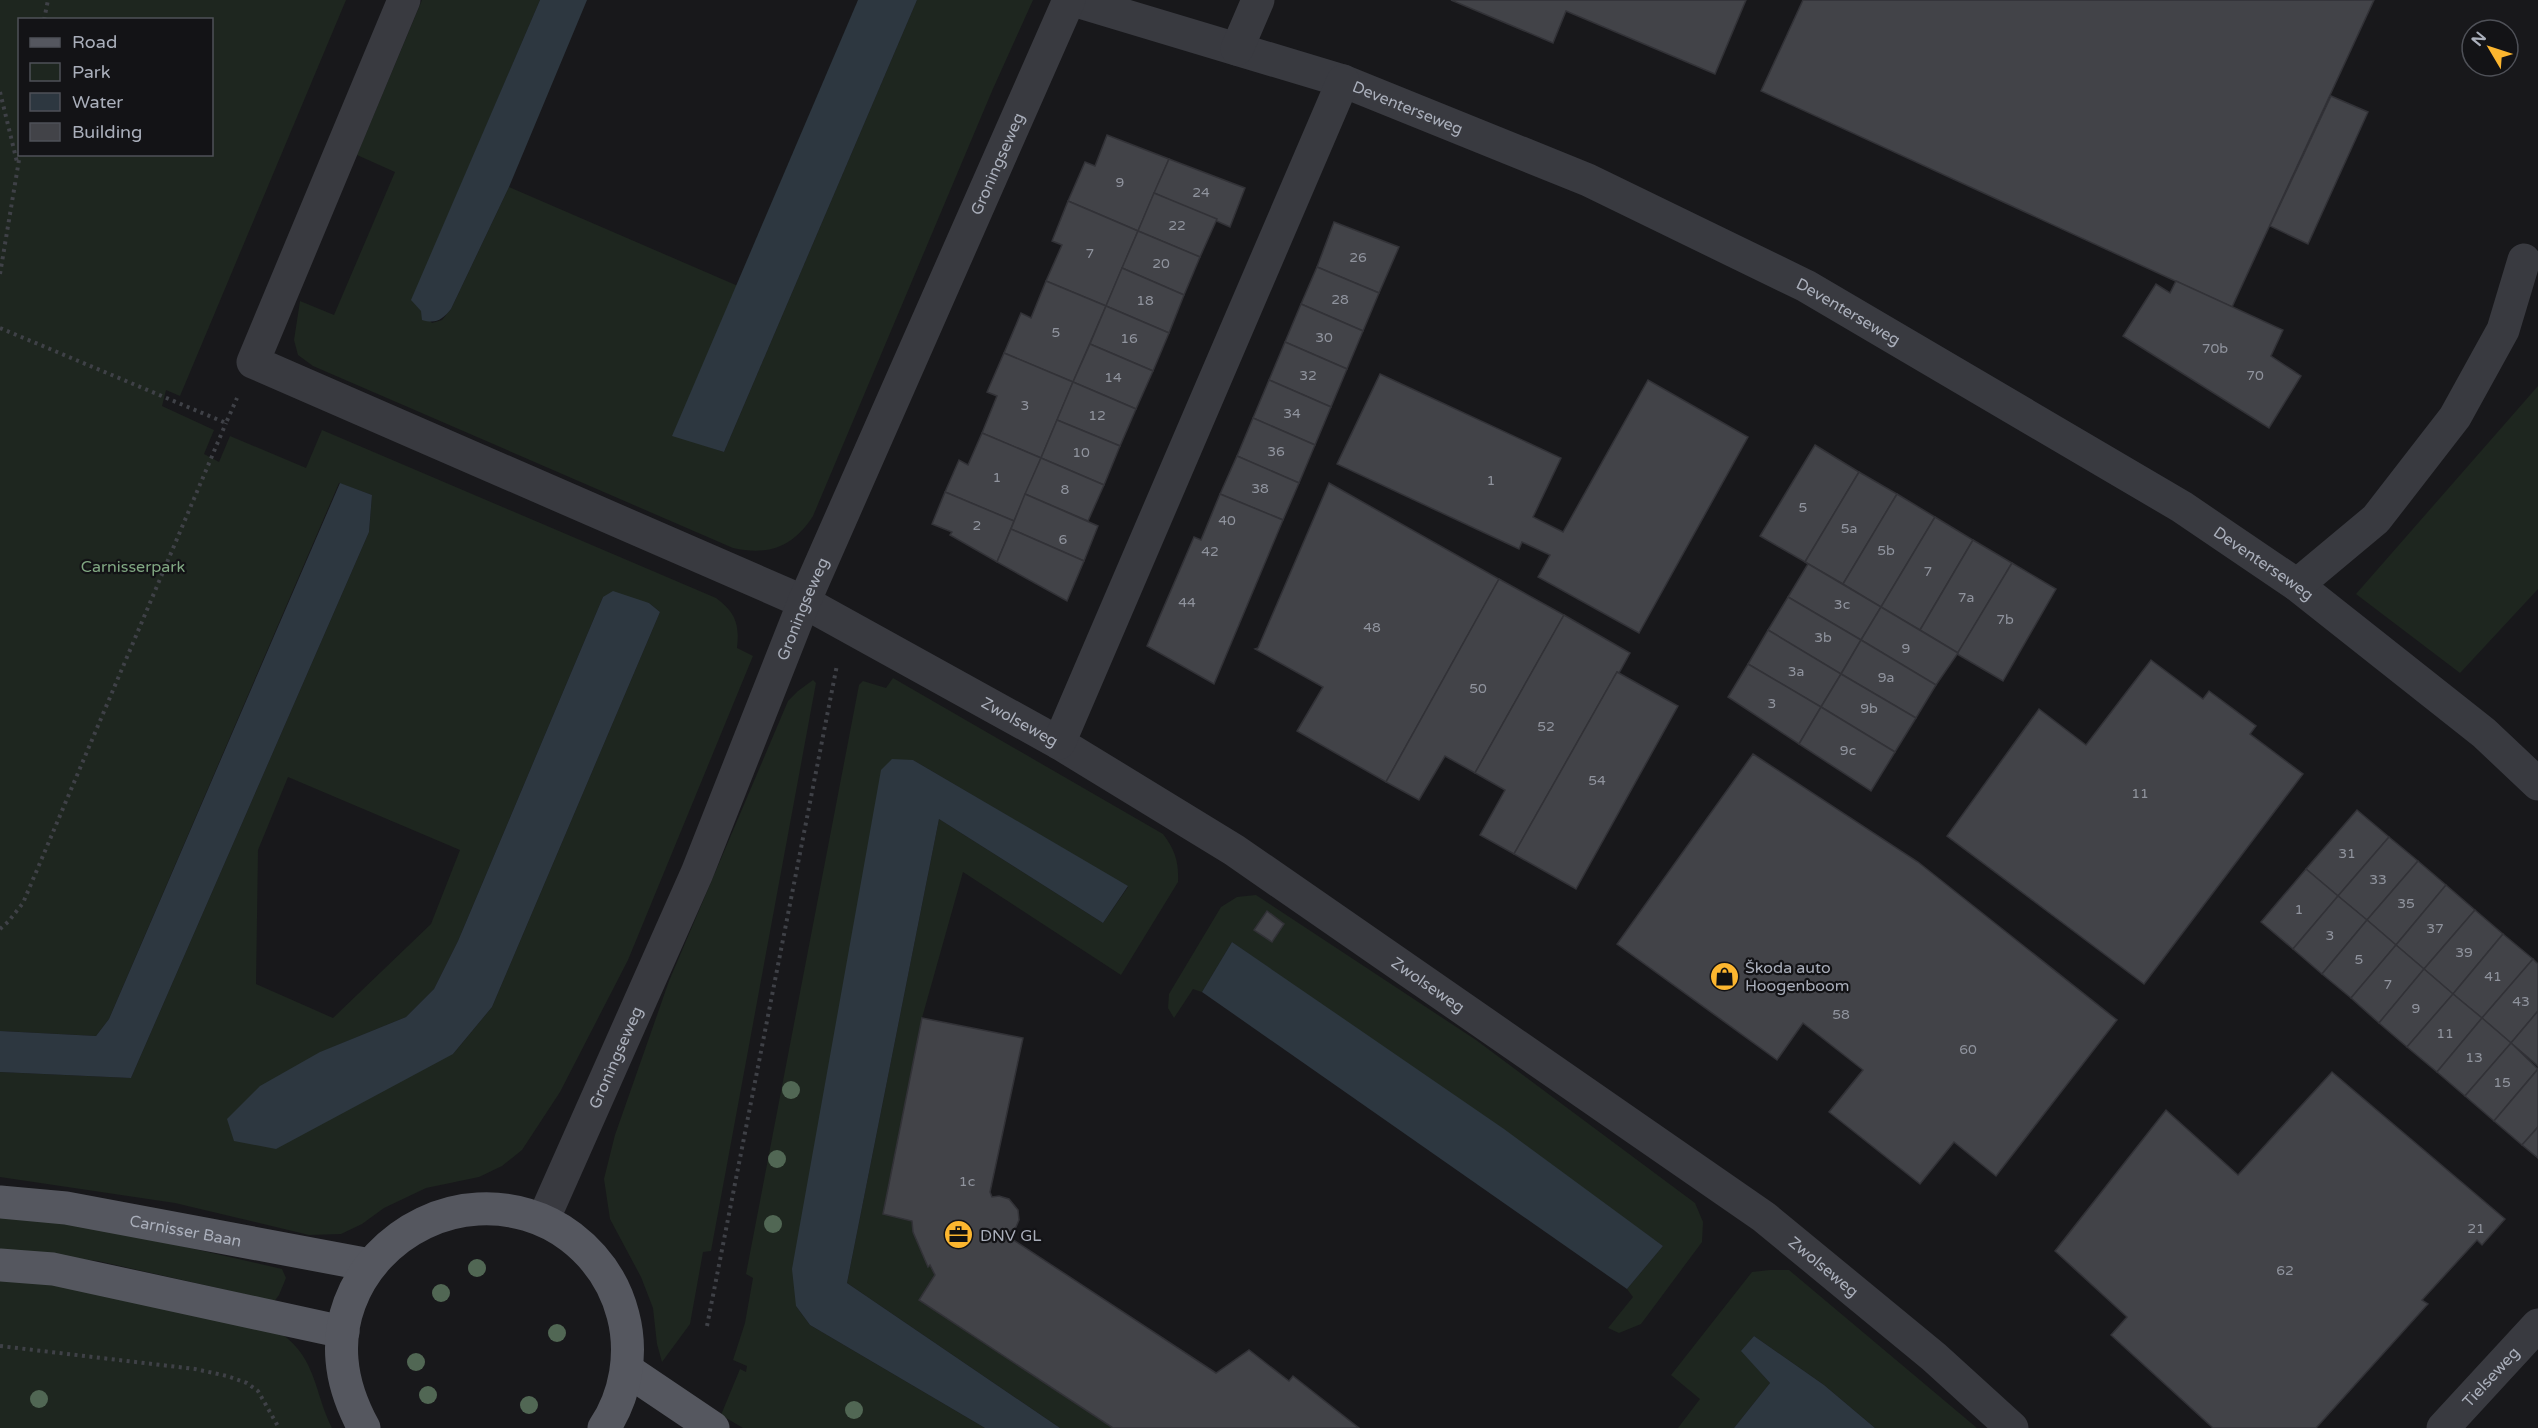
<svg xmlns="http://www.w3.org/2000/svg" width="2538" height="1428" viewBox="0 0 2538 1428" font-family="'Varela Round',sans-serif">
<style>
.green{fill:#1e261f;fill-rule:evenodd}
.water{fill:#2d3740}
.building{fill:#424348;stroke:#323237;stroke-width:1.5}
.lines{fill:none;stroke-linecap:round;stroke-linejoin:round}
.path{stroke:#3f4147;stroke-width:4;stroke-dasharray:3 4.5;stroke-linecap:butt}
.minor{stroke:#393a40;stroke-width:33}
.major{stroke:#55575f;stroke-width:33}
.tree{fill:#516754}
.labels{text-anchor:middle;stroke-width:4.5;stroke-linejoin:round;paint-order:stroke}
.number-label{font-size:14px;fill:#90949e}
.street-label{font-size:16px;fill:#aaafbb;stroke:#131316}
.park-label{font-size:16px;fill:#80a782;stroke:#131316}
.poi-label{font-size:16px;fill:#aaafbb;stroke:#131316;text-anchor:start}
</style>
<rect width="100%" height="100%" fill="#18181b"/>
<g class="green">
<path d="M0 0H346L180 396 166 390 162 406 214 430 204 454 219 462 230 436 306 468 322 430 716 598C735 612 740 624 737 648L753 656 628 960 560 1092 522 1150 502 1166 479 1177 426 1188 384 1208 362 1224 341 1234 309 1235 175 1203 0 1177V1072L131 1078 369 532 372 495 339 483 109 1019 96 1036 0 1031ZM20 20H212V154H20ZM603 597 649 603 660 612 492 1007 453 1054 321 1052 406 1017 434 989 458 941ZM288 777 460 850 431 924 333 1018 256 984 258 850Z"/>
<path d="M422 0H540L412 300 432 323 442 320 451 309 509 187 738 286 673 435 724 452 917 0H1033L992 91 813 516C793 547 769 556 733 548L313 366 298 355 294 340 300 301 334 315 395 172 357 155Z"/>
<path d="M2538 386V589L2460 673 2356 594Z"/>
<path d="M893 678 1163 834C1175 850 1179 862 1178 882L1121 975 963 872 922 1018 883 1214 912 1221 928 1266 930 1265 935 1275 919 1300 1113 1428H1060L847 1283 939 819 1103 923 1128 887 913 760 796 1306 810 1325 985 1428H743L721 1415 740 1369 746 1372 747 1366 733 1360 745 1323 753 1278 746 1274 859 685 863 681 886 688Z"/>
<path d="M813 680 816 683 711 1251 703 1252 690 1324 662 1362 657 1344 653 1308 641 1277 610 1219 604 1179 615 1135 669 981 788 701 798 691Z"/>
<path d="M1256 895 1476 1040 1695 1203 1703 1222 1702 1242 1641 1324 1619 1333 1608 1328 1633 1297 1627 1289 1663 1246 1232 942 1202 992 1193 989 1174 1018 1168 1008 1169 994 1221 907 1237 897Z"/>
<path d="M0 1212 80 1223 282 1269 286 1278 279 1295 273 1303 253 1296 98 1261 0 1250Z"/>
<path d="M1770 1270H1789L1977 1428H1875L1824 1385 1754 1336 1742 1351 1770 1383 1734 1428H1678L1700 1399 1671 1375 1752 1272Z"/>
<path d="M0 1275 58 1283 282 1334C317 1360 314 1392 332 1428H0Z"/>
</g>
<g class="water">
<path d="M540 0H587L509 187 451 309C442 320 436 324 422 320L421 311 411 300Z"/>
<path d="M858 0H917L724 452 672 436Z"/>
<path d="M340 483 372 495 369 532 131 1078 0 1072V1031L96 1036 109 1019Z"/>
<path d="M613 591 649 603 660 612 492 1007 453 1054 276 1149 234 1141 227 1119 260 1086 320 1052 406 1017 434 989 458 941 603 597Z"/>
<path d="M892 759 913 760 1128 886 1103 923 939 819 847 1283 1060 1428H985L810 1325 796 1306 792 1269 881 770Z"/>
<path d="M1232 942 1504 1129 1663 1246 1627 1289 1202 992Z"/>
<path d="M1754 1336 1824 1385 1875 1428H1734L1770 1383 1741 1351Z"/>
</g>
<g class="building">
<path d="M1451 0H1746L1715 74 1566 11 1553 43Z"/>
<path d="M1803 0H2374L2232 307 1761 91Z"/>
<path d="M2331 96 2368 112 2308 244 2270 226Z"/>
<path d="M1107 135 1169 159 1138 231 1068 201 1085 162 1095 166Z"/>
<path d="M1169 159 1245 188 1230 227 1154 193Z"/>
<path d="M1154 193 1217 219 1200 257 1138 231Z"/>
<path d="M1068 201 1138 231 1106 306 1046 281 1062 245 1052 241Z"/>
<path d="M1334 222 1399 247 1379 293 1317 267Z"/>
<path d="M1138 231 1200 257 1184 295 1122 268Z"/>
<path d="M1317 267 1379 293 1363 331 1301 304Z"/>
<path d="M1122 268 1184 295 1169 333 1106 306Z"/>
<path d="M1046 281 1106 306 1073 382 1004 353 1021 313 1031 318Z"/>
<path d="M2176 281 2283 330 2271 356 2301 376 2269 428 2123 336 2156 284 2170 293Z"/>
<path d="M1301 304 1363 331 1347 369 1285 342Z"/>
<path d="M1106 306 1169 333 1153 371 1090 344Z"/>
<path d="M1285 342 1347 369 1331 407 1269 380Z"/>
<path d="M1090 344 1153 371 1136 409 1073 382Z"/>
<path d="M1004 353 1073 382 1041 458 982 433 997 396 987 392Z"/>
<path d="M1380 374 1561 458 1533 517 1563 532 1648 380 1748 437 1639 633 1538 577 1550 555 1522 542 1519 549 1337 464Z"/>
<path d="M1269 380 1331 407 1315 445 1253 418Z"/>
<path d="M1073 382 1136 409 1120 446 1057 420Z"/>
<path d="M1253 418 1315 445 1299 483 1237 456Z"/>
<path d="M1057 420 1120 446 1104 485 1041 458Z"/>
<path d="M982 433 1041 458 1014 521 945 492 959 460 968 465Z"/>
<path d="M1815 445 1859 472 1805 562 1760 536Z"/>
<path d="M1237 456 1299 483 1283 520 1220 494Z"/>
<path d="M1041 458 1104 485 1088 521 1025 494Z"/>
<path d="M1859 472 1897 494 1843 584 1805 562Z"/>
<path d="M1329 483 1499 579 1386 782 1297 731 1323 687 1255 649 1258 648Z"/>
<path d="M945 492 1014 521 997 562 950 535 952 532 932 524Z"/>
<path d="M1025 494 1098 526 1084 561 1011 529Z"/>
<path d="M1220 494 1283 520 1214 684 1147 646 1194 537 1201 540Z"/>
<path d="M1897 494 1935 517 1881 607 1843 584Z"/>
<path d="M1935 517 1973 540 1920 630 1881 607Z"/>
<path d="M1011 529 1084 561 1067 601 997 562Z"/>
<path d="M1973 540 2012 563 1958 653 1920 630Z"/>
<path d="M1805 562 1881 607 1861 640 1788 597 1808 564Z"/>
<path d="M2012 563 2056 589 2003 681 1957 654Z"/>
<path d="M1499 579 1564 615 1475 773 1445 756 1419 800 1386 782Z"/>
<path d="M1788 597 1861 640 1841 674 1768 630Z"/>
<path d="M1881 607 1958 653 1936 685 1861 640Z"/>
<path d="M1564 615 1630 653 1619 673 1617 672 1514 854 1480 835 1505 790 1475 773Z"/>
<path d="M1768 630 1841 674 1821 707 1748 664Z"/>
<path d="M1861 640 1936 685 1916 718 1841 674Z"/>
<path d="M2151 660 2203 699 2209 691 2256 726 2250 734 2303 774 2144 984 1947 836 2039 709 2086 745Z"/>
<path d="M1748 664 1821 707 1799 744 1728 697Z"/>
<path d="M1617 672 1678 706 1576 889 1514 854Z"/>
<path d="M1841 674 1916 718 1895 752 1821 707Z"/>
<path d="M1821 707 1895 752 1871 791 1799 744Z"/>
<path d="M1753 754 1918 862 2117 1020 1996 1176 1954 1142 1920 1184 1829 1112 1863 1070 1803 1023 1777 1060 1617 944Z"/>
<path d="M2357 810 2389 837 2338 896 2306 869Z"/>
<path d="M2389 837 2418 861 2367 920 2338 896Z"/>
<path d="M2418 861 2446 885 2396 945 2367 920Z"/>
<path d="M2306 869 2338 896 2293 949 2261 922Z"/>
<path d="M2446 885 2475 910 2424 969 2396 945Z"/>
<path d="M2338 896 2367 920 2322 974 2293 949Z"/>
<path d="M2475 910 2503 934 2453 994 2424 969Z"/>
<path d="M1267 911 1284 924 1272 942 1254 930Z"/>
<path d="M2367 920 2396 945 2351 998 2322 974Z"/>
<path d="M2503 934 2533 959 2482 1018 2453 994Z"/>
<path d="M2396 945 2424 969 2379 1023 2351 998Z"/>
<path d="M2533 959 2538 964V1011L2511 1043 2482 1018Z"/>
<path d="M2424 969 2453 994 2407 1047 2379 1023Z"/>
<path d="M2453 994 2482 1018 2437 1072 2407 1047Z"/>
<path d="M2538 1011V1066L2511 1043Z"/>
<path d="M922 1018 1023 1038 990 1192 992 1197 999 1196 1009 1199 1018 1210 1019 1220 1016 1227 1007 1234 1009 1240 1012 1239 1216 1373 1249 1350 1289 1381 1293 1376 1359 1428H1113L919 1300 935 1275 930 1265 928 1267 913 1232 912 1221 883 1214Z"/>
<path d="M2482 1018 2511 1043 2465 1096 2437 1072Z"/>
<path d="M2511 1043 2538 1069 2494 1121 2465 1096Z"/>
<path d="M2538 1069V1127L2522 1145 2494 1121Z"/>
<path d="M2332 1072 2505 1219 2482 1245 2477 1240 2422 1300 2428 1304 2316 1428H2213L2111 1335 2127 1317 2055 1251 2166 1110 2238 1175Z"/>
<path d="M2538 1127V1158L2522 1145Z"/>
</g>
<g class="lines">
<g class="path">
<path d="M44 20 48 0"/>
<path d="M0 92 17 162"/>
<path d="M0 274 20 154"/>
<path d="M0 328 226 423 237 398"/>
<path d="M0 929 8 922 23 903 226 423"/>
<path d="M707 1326 837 665"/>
<path d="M0 1346 195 1369 227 1376 247 1383 258 1391 279 1428"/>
</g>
<g class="minor">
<path id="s1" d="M404 0 253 362 804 602 1059 743 1234 850 1764 1217 1934 1357 2012 1428"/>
<path id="s2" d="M1073 0 1343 81 1588 180 1806 286 2182 507 2297 585 2484 733 2538 784"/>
<path d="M1237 49 1258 0"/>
<path d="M2297 585 2376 519 2455 417 2503 330 2524 260"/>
<path d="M1059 743 1343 81"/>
<path id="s3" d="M543 1220 697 873 804 602 1069 0"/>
<path id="s4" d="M2443 1428 2538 1325"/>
</g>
<g class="major">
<path id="s5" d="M0 1202 66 1208 370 1265"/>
<path d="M0 1265 53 1269 343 1332"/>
<path d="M627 1370 713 1428"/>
<path d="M364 1428C352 1406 344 1385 342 1360 335 1280 402 1213 478 1209 511 1207 545 1217 571 1237 597 1257 615 1284 623 1315 633 1353 626 1395 604 1428"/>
</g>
</g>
<g class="tree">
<circle cx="791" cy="1090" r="9"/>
<circle cx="777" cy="1159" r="9"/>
<circle cx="773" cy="1224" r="9"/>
<circle cx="477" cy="1268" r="9"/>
<circle cx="441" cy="1293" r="9"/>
<circle cx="557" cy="1333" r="9"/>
<circle cx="416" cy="1362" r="9"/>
<circle cx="428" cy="1395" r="9"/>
<circle cx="39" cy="1399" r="9"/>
<circle cx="529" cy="1405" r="9"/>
<circle cx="854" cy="1410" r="9"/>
</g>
<defs>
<symbol id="shop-disc" viewBox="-11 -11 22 22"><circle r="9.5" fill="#fcb62f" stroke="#131316"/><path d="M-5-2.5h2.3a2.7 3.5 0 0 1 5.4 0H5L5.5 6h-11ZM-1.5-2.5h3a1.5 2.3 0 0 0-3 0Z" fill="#111"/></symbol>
<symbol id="office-disc" viewBox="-11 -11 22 22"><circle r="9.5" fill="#fcb62f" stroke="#131316"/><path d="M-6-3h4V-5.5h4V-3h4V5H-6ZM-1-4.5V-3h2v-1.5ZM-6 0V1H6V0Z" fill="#111"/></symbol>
</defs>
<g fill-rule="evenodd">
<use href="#shop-disc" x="1708" y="960" width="33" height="33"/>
<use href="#office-disc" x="942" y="1218" width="33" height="33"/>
</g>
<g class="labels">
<g class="number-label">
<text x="1120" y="187">9</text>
<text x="1201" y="197">24</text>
<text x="1177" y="230">22</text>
<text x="1090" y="258">7</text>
<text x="1358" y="262">26</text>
<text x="1161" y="268">20</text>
<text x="1340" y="304">28</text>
<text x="1145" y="305">18</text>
<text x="1056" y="337">5</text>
<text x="1324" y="342">30</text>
<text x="1129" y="343">16</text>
<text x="2215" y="353">70b</text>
<text x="1308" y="380">32</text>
<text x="2255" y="380">70</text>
<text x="1113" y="382">14</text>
<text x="1025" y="410">3</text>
<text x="1292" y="418">34</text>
<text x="1097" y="420">12</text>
<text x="1276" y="456">36</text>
<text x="1081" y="457">10</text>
<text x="997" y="482">1</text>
<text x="1491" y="485">1</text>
<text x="1260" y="493">38</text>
<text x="1065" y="494">8</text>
<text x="1803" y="512">5</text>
<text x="1227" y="525">40</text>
<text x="977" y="530">2</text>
<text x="1849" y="533">5a</text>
<text x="1063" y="544">6</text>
<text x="1886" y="555">5b</text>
<text x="1210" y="556">42</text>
<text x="1928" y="576">7</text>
<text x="1966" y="602">7a</text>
<text x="1187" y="607">44</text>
<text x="1842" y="609">3c</text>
<text x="2005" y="624">7b</text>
<text x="1372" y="632">48</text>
<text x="1823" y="642">3b</text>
<text x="1906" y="653">9</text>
<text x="1796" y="676">3a</text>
<text x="1886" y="682">9a</text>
<text x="1478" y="693">50</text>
<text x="1772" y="708">3</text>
<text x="1869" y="713">9b</text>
<text x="1546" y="731">52</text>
<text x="1848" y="755">9c</text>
<text x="1597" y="785">54</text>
<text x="2140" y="798">11</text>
<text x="2347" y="858">31</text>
<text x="2378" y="884">33</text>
<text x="2406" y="908">35</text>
<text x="2299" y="914">1</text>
<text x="2435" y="933">37</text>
<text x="2330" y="940">3</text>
<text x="2464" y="957">39</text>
<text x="2359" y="964">5</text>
<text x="2493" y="981">41</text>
<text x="2388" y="989">7</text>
<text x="2521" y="1006">43</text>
<text x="2416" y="1013">9</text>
<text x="1841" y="1019">58</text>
<text x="2445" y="1038">11</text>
<text x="1968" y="1054">60</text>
<text x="2474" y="1062">13</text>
<text x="2502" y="1087">15</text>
<text x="967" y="1186">1c</text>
<text x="2476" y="1233">21</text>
<text x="2285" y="1275">62</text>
</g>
<g class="street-label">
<text dy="6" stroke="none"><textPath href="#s2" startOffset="352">Deventerseweg</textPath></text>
<text dy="6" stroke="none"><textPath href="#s3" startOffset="1150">Groningseweg</textPath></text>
<text dy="6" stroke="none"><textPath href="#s2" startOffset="838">Deventerseweg</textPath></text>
<text dy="6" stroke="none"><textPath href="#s2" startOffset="1324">Deventerseweg</textPath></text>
<text dy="6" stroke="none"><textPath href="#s3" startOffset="664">Groningseweg</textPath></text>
<text dy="6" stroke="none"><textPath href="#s1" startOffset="1240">Zwolseweg</textPath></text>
<text dy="6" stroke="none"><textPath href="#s1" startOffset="1726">Zwolseweg</textPath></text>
<text dy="6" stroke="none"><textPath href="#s3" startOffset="178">Groningseweg</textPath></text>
<text dy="6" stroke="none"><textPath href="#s5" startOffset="188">Carnisser Baan</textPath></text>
<text dy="6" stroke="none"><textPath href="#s1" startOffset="2212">Zwolseweg</textPath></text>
<text dy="6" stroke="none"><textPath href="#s4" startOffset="70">Tielseweg</textPath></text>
</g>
<g class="park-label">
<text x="133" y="572">Carnisserpark</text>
</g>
<g class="poi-label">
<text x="1745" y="973">Škoda auto<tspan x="1745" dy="18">Hoogenboom</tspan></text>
<text x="980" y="1241">DNV GL</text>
</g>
</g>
<rect x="18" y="18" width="195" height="138" fill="#131316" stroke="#4f5158" stroke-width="1.5"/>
<rect x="30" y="38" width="30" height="9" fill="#55575f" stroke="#4f5158" stroke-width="1.5"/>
<text x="72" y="48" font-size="18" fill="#aaafbb">Road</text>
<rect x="30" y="63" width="30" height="18" fill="#1e261f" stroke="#4f5158" stroke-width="1.5"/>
<text x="72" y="78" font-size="18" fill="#aaafbb">Park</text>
<rect x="30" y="93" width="30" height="18" fill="#2d3740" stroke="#4f5158" stroke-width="1.5"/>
<text x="72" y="108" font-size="18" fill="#aaafbb">Water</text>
<rect x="30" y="123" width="30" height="18" fill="#424348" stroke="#4f5158" stroke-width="1.5"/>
<text x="72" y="138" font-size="18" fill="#aaafbb">Building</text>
<g transform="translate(2490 48) rotate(309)"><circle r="28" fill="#131316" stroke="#4f5158" stroke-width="1.5"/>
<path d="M0-4.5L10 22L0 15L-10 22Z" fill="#fcb62f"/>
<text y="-9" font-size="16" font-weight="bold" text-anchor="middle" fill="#aaafbb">N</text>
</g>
</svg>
